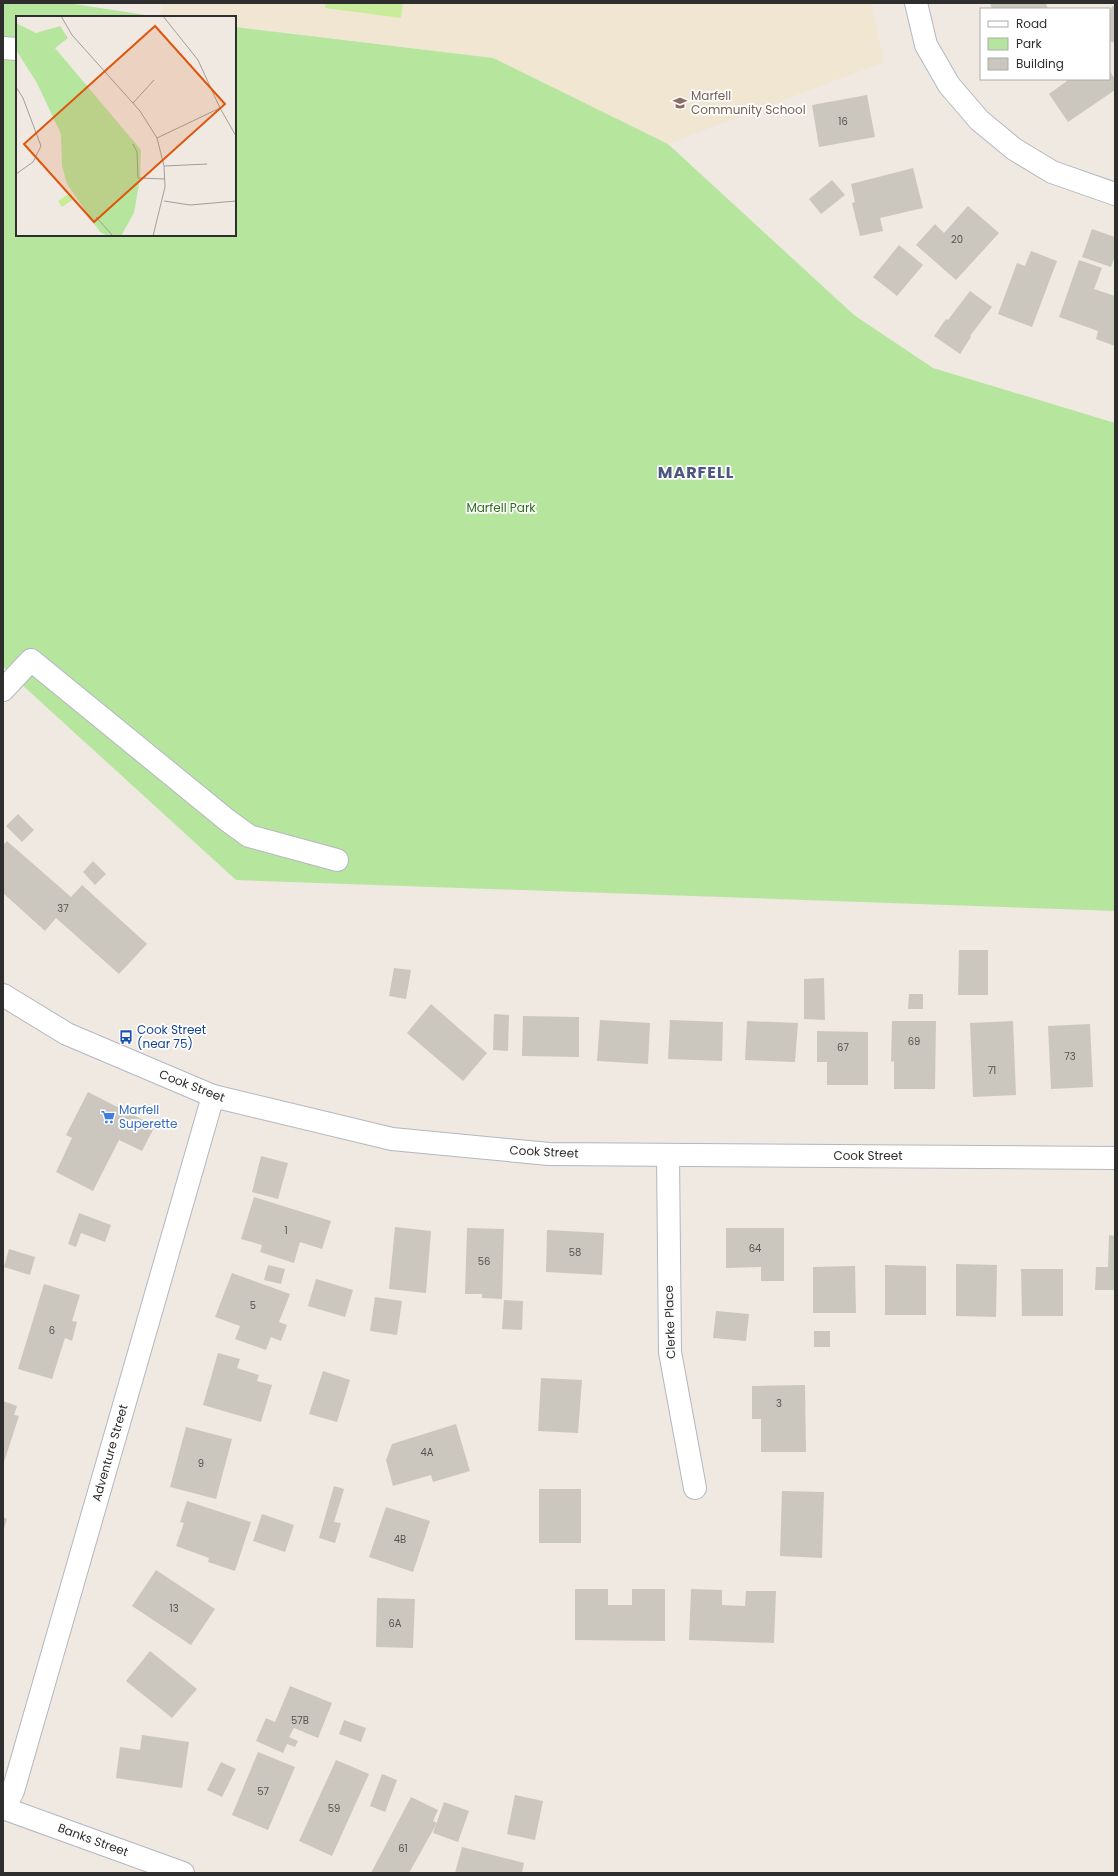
<svg xmlns="http://www.w3.org/2000/svg" width="1118" height="1876" viewBox="0 0 1118 1876" font-family="Poppins,sans-serif">
<style>
.education{fill:#f0e6d1}
.green{fill:#b6e59e}
.pitch{fill:#c9ec9a}
.building{fill:#cbc7bf}
.lines{fill:none;stroke-linecap:round;stroke-linejoin:round}
.minor-casing{stroke:#b4b7c1;stroke-width:24}
.minor{stroke:#fff;stroke-width:22}
.labels{text-anchor:middle;stroke-width:3.5;stroke-linejoin:round;paint-order:stroke}
.number-label{font-size:10px;fill:#555452}
.education-label{font-size:12px;fill:#785e54;stroke:#fff;text-anchor:start}
.park-label{font-size:12px;fill:#2c6e1b;stroke:#fff}
.transit-label{font-size:12px;fill:#164399;stroke:#fff;text-anchor:start}
.street-label{font-size:12px;fill:#2e2e2e;stroke:#fff}
.shop-label{font-size:12px;fill:#366cbe;stroke:#fff;text-anchor:start}
.district-label{font-size:16px;font-weight:bold;letter-spacing:1px;fill:#4d5680;stroke:#fff}
.inset-road{fill:none;stroke:#a29e99;stroke-width:1}
.view{fill:#df570e;fill-opacity:0.15;stroke:#df570e;stroke-width:2}
.inset-edge{fill:none;stroke:#2e2e2e;stroke-width:2}
</style>
<rect width="100%" height="100%" fill="#efe9e1"/>
<path class="education" d="M164 3H871L884 62 668 144 493 58 235 26V17H159Z"/>
<path class="green" d="M3 3H67L159 17H17V235H235V27L493 58 668 144 854 315 933 368 1115 423V911L236 880 8 672 3 666Z"/>
<path class="pitch" d="M326 3H403L401 18 325 8Z"/>
<g class="building">
<path d="M990 3H1046L1048 9H992Z"/>
<path d="M1112 6 1115 7V43L1109 41V15Z"/>
<path d="M1109 70 1115 79V90L1068 122 1049 94 1067 81 1066 79H1109Z"/>
<path d="M867 95 875 137 819 147 812 105Z"/>
<path d="M913 168 923 208 880 218 883 231 860 236 852 203 855 202 851 184Z"/>
<path d="M832 180 845 195 821 214 809 199Z"/>
<path d="M968 206 999 233 956 280 916 245 935 224 944 233Z"/>
<path d="M1092 229 1115 237V256L1111 267 1082 257Z"/>
<path d="M899 245 923 265 897 296 873 277Z"/>
<path d="M1031 251 1057 261 1032 327 998 314 1017 263 1025 266Z"/>
<path d="M1079 260 1102 268 1094 289 1115 296V346L1096 339 1098 331 1059 317Z"/>
<path d="M970 291 992 307 970 336 971 337 960 354 934 336 946 319 948 320Z"/>
<path d="M18 814 34 830 22 842 6 826Z"/>
<path d="M7 841 71 897 82 885 147 944 119 974 56 918 45 931 3 893V845Z"/>
<path d="M93 861 106 874 95 885 83 872Z"/>
<path d="M959 950H988V995H958Z"/>
<path d="M394 968 411 970 406 999 389 996Z"/>
<path d="M824 978 825 1020 804 1019V979Z"/>
<path d="M909 994H923V1009H908Z"/>
<path d="M431 1004 487 1053 463 1081 407 1033Z"/>
<path d="M494 1014 509 1015 508 1051 493 1050Z"/>
<path d="M523 1016 579 1017V1057L522 1056Z"/>
<path d="M600 1020 650 1023 648 1064 597 1061Z"/>
<path d="M670 1020 723 1022 722 1061 668 1059Z"/>
<path d="M747 1021 798 1023 795 1062 745 1060Z"/>
<path d="M892 1021H936L935 1089H894V1061L891 1062Z"/>
<path d="M1013 1021 1016 1095 973 1097 970 1023Z"/>
<path d="M1090 1024 1093 1087 1051 1089 1048 1026Z"/>
<path d="M817 1031 868 1032V1085H827V1062H817Z"/>
<path d="M88 1092 155 1126 142 1151 119 1140 93 1191 56 1172 72 1138 66 1135Z"/>
<path d="M261 1156 288 1163 278 1199 252 1192Z"/>
<path d="M254 1197 331 1221 322 1249 300 1242 294 1263 260 1252 262 1245 241 1239Z"/>
<path d="M79 1213 111 1225 105 1242 81 1233 76 1247 68 1244Z"/>
<path d="M395 1227 431 1231 426 1293 389 1289Z"/>
<path d="M467 1228 504 1229 502 1299 482 1298V1294H465Z"/>
<path d="M726 1228H784V1281H761V1267L726 1268Z"/>
<path d="M547 1230 604 1233 602 1275 546 1272Z"/>
<path d="M1109 1235 1115 1236V1290H1095L1096 1267H1108Z"/>
<path d="M9 1249 35 1257 30 1275 4 1267Z"/>
<path d="M956 1264 997 1265 996 1317 956 1316Z"/>
<path d="M268 1265 285 1269 281 1284 264 1280Z"/>
<path d="M885 1265 926 1266V1315H885Z"/>
<path d="M855 1266 856 1313H813V1267Z"/>
<path d="M1021 1269H1063V1316H1022Z"/>
<path d="M232 1273 290 1294 279 1322 287 1325 281 1341 271 1337 266 1350 235 1339 240 1326 215 1317Z"/>
<path d="M316 1279 353 1290 345 1317 308 1306Z"/>
<path d="M44 1284 80 1295 72 1321 77 1322 72 1341 65 1338 52 1379 18 1369Z"/>
<path d="M375 1297 402 1301 397 1335 370 1331Z"/>
<path d="M504 1300 523 1301 522 1330 502 1329Z"/>
<path d="M716 1311 749 1314 746 1341 713 1338Z"/>
<rect x="814" y="1331" width="16" height="16"/>
<path d="M218 1353 240 1359 237 1368 259 1375 257 1381 272 1385 261 1422 203 1405Z"/>
<path d="M323 1371 350 1380 337 1422 309 1414Z"/>
<path d="M541 1378 582 1380 578 1433 538 1431Z"/>
<path d="M805 1385 806 1452H761V1419H752V1386Z"/>
<path d="M3 1401 17 1406 14 1415 19 1416 3 1465Z"/>
<path d="M456 1424 470 1471 433 1482 431 1475 393 1486 386 1460 392 1444Z"/>
<path d="M186 1427 232 1439 216 1499 170 1487Z"/>
<path d="M334 1486 344 1489 334 1522 341 1523 335 1543 319 1538Z"/>
<rect x="539" y="1489" width="42" height="54"/>
<path d="M782 1491 824 1492 822 1558 780 1556Z"/>
<path d="M187 1501 251 1522 235 1571 208 1562 209 1558 176 1546 184 1523 180 1522Z"/>
<path d="M386 1507 430 1521 413 1572 369 1557Z"/>
<path d="M262 1514 294 1525 285 1552 253 1541Z"/>
<path d="M3 1517 7 1519 3 1532Z"/>
<path d="M156 1570 215 1609 191 1645 132 1606Z"/>
<path d="M575 1589H608V1605H632V1589H665V1641L575 1640Z"/>
<path d="M691 1589 722 1590V1605L745 1606 746 1591H776L774 1643 689 1640Z"/>
<path d="M377 1598 415 1599 413 1648 376 1647Z"/>
<path d="M150 1651 197 1689 172 1718 126 1681Z"/>
<path d="M290 1686 332 1703 318 1738 294 1728 289 1737 298 1741 295 1747 287 1744 283 1753 256 1741 266 1718 275 1722Z"/>
<path d="M344 1720 366 1728 361 1742 339 1734Z"/>
<path d="M142 1735 189 1742 182 1788 116 1778 120 1747 140 1750Z"/>
<path d="M258 1752 295 1767 268 1830 232 1815Z"/>
<path d="M336 1760 369 1774 332 1856 299 1841Z"/>
<path d="M221 1762 236 1769 222 1797 207 1790Z"/>
<path d="M382 1774 397 1780 385 1812 370 1806Z"/>
<path d="M515 1795 543 1801 535 1840 507 1834Z"/>
<path d="M411 1797 438 1810 433 1821 437 1823 409 1873H371Z"/>
<path d="M444 1802 469 1811 458 1842 433 1833Z"/>
<path d="M462 1847 524 1863 522 1873H455Z"/>
</g>
<g class="lines">
<defs>
<g id="minor">
<path d="M916 3 926 45 949 85 979 120 1014 149 1052 172 1115 194"/>
<path d="M3 48 17 49"/>
<path d="M3 690 31 660 227 820 249 836 337 860"/>
<path d="M3 995 67 1034 213 1096 392 1139 549 1154 1115 1158"/>
<path d="M668 1155 670 1352 695 1488"/>
<path d="M3 1808 183 1873"/>
<path d="M4 1808 13 1791 213 1096"/>
</g>
</defs>
<use href="#minor" class="minor-casing"/>
<use href="#minor" class="minor"/>
</g>
<defs>
<symbol id="school-bare" viewBox="-9 -9 18 18"><path d="M0-5L7-2L0 1L-7-2ZM-4 1L0 2.5L4 1V4Q0 6-4 4Z" fill="#8d6e63" stroke="#fff" stroke-width="2.5" paint-order="stroke"/></symbol>
<symbol id="bus-bare" viewBox="-9 -9 18 18"><path d="M-5-6H5V4H4V6H2V4H-2V6H-4V4H-5ZM-3.5-4V0h7V-4ZM-3.5 1.2v1.5H-2V1.2ZM2 1.2v1.5H3.5V1.2Z" fill="#1a4fb4" stroke="#fff" stroke-width="2.5" paint-order="stroke"/></symbol>
<symbol id="supermarket-bare" viewBox="-9 -9 18 18"><path d="M-6-5.5h2.5l.6 2H6L4.5 2H-2.5L-4.4-4H-6ZM-1.5 3.2a1.3 1.3 0 1 0 .1 0ZM3 3.2a1.3 1.3 0 1 0 .1 0Z" fill="#3f7fe0" stroke="#fff" stroke-width="2.5" paint-order="stroke"/></symbol>
</defs>
<g fill-rule="evenodd">
<use href="#school-bare" x="670" y="93" width="20" height="20"/>
<use href="#bus-bare" x="116" y="1027" width="20" height="20"/>
<use href="#supermarket-bare" x="98" y="1107" width="20" height="20"/>
</g>
<g class="labels">
<g class="number-label">
<text x="843" y="125">16</text>
<text x="957" y="243">20</text>
<text x="63" y="912">37</text>
<text x="914" y="1045">69</text>
<text x="843" y="1051">67</text>
<text x="1070" y="1060">73</text>
<text x="992" y="1074">71</text>
<text x="286" y="1234">1</text>
<text x="755" y="1252">64</text>
<text x="575" y="1256">58</text>
<text x="484" y="1265">56</text>
<text x="253" y="1309">5</text>
<text x="52" y="1334">6</text>
<text x="779" y="1407">3</text>
<text x="427" y="1456">4A</text>
<text x="201" y="1467">9</text>
<text x="400" y="1543">4B</text>
<text x="174" y="1612">13</text>
<text x="395" y="1627">6A</text>
<text x="300" y="1724">57B</text>
<text x="263" y="1795">57</text>
<text x="334" y="1812">59</text>
<text x="403" y="1852">61</text>
</g>
<g class="education-label">
<text x="691" y="100">Marfell<tspan x="691" dy="14">Community School</tspan></text>
</g>
<g class="park-label">
<text x="501" y="512">Marfell Park</text>
</g>
<g class="transit-label">
<text x="137" y="1034">Cook Street<tspan x="137" dy="14">(near 75)</tspan></text>
</g>
<g class="street-label">
<text transform="translate(192 1086) rotate(21)" y="4">Cook Street</text>
<text transform="translate(544 1152) rotate(3)" y="4">Cook Street</text>
<text x="868" y="1160">Cook Street</text>
<text transform="translate(670 1322) rotate(-92)" y="4">Clerke Place</text>
<text transform="translate(110 1453) rotate(-74)" y="4">Adventure Street</text>
<text transform="translate(93 1840) rotate(20)" y="4">Banks Street</text>
</g>
<g class="shop-label">
<text x="119" y="1114">Marfell<tspan x="119" dy="14">Superette</tspan></text>
</g>
<g class="district-label">
<text x="696" y="478">MARFELL</text>
</g>
</g>
<g transform="translate(16 16)">
<rect width="220" height="220" fill="#efe9e1"/>
<path d="M0 7 20 17 44 10 52 22 39 32 125 134 124 163 118 197 105 220H92L84 216 51 168 46 150 45 118 21 67 0 34Z" fill="#b6e59e"/>
<path d="M54 177 58 183 46 191 42 185Z" fill="#c9ec9a"/>
<path class="inset-road" d="M45 0 56 19 124 95 141 122 148 150 149 171 137 220M147 0 182 44 204 92 220 120M0 71 7 82 25 130 17 146 0 158M117 87 138 64M141 122 204 92M117 128 121 136 122 162 149 163M148 150 191 148M148 185 174 189 220 185M80 201 97 220"/>
<path class="view" d="M139 10 209 88 78 206 8 128Z"/>
<rect width="220" height="220" class="inset-edge"/>
</g>
<rect width="1118" height="1876" fill="none" stroke="#2e2e2e" stroke-width="8"/>
<rect x="980" y="8" width="130" height="72" fill="#ffffff" stroke="#ababab"/>
<rect x="988" y="21" width="20" height="6" fill="#ffffff" stroke="#ababab"/>
<text x="1016" y="28" font-size="12" fill="#2e2e2e">Road</text>
<rect x="988" y="38" width="20" height="12" fill="#b6e59e" stroke="#ababab"/>
<text x="1016" y="48" font-size="12" fill="#2e2e2e">Park</text>
<rect x="988" y="58" width="20" height="12" fill="#cbc7bf" stroke="#ababab"/>
<text x="1016" y="68" font-size="12" fill="#2e2e2e">Building</text>
</svg>
